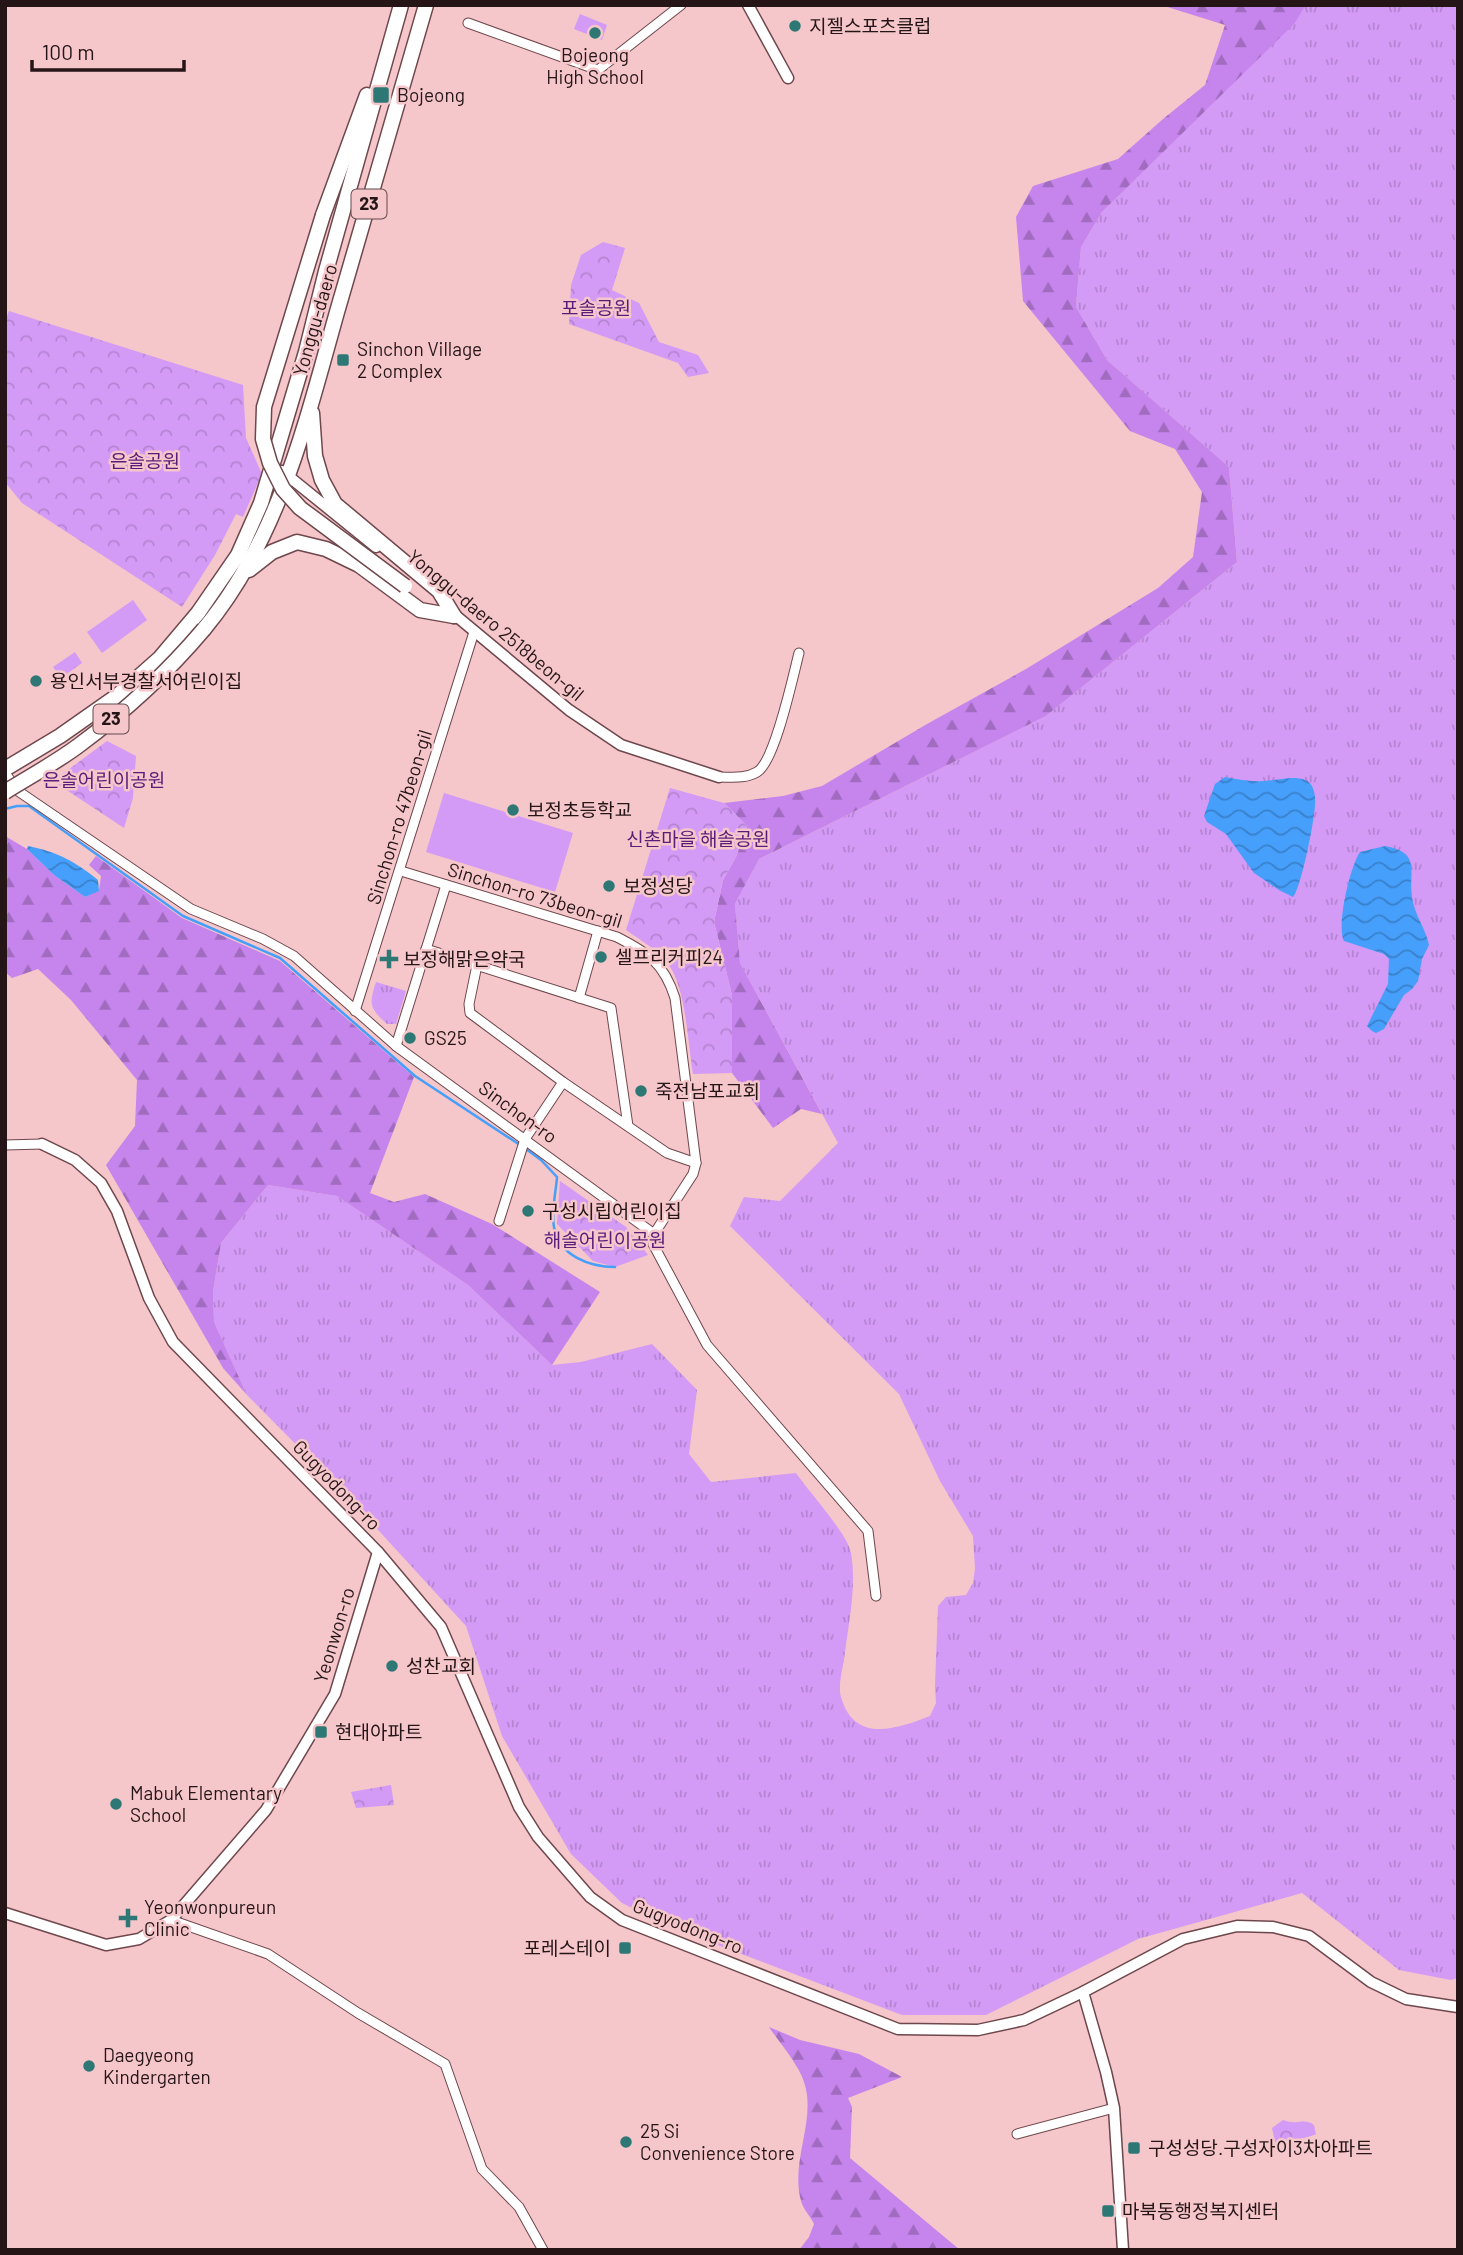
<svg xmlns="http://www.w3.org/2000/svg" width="1463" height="2255" viewBox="0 0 1463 2255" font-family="Barlow,'Noto Sans KR',sans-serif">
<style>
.grass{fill:url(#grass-tufts)}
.forest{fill:url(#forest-firs)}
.park{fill:url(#park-crowns)}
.pitch{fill:#d39af6}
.water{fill:url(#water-waves)}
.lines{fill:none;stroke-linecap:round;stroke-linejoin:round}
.stream{stroke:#459ffb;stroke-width:2.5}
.minor-casing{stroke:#6e474c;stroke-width:11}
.tertiary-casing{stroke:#6e474c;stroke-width:13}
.primary-casing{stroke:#6e474c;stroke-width:17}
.minor{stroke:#fff;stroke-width:9}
.tertiary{stroke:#fff;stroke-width:10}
.primary{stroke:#fff;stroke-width:14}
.primary-bridge-casing{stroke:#6e474c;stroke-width:17;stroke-linecap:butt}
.primary-bridge{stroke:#fff;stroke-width:14}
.poi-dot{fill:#2d7774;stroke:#f5c6ca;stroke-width:2.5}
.labels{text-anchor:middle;stroke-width:5;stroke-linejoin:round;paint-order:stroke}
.shield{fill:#f5c6ca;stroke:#634a4d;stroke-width:2}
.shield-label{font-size:18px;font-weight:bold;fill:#251517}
.poi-label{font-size:19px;fill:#251517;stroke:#f5c6ca;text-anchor:start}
.park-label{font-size:19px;fill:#5a1c79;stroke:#f5c6ca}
.street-label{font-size:19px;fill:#251517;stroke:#f5c6ca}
</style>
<defs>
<pattern id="grass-tufts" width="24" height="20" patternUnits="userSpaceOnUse" patternTransform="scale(1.75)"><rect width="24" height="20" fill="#d39af6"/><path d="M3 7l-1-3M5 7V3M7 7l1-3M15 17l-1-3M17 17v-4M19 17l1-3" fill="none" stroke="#b584d2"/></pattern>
<pattern id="forest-firs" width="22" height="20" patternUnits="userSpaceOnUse" patternTransform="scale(1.75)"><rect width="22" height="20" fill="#c684ed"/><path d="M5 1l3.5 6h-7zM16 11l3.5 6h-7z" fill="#a16bbf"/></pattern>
<pattern id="park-crowns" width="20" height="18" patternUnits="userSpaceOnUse" patternTransform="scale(1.75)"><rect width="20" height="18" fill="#d39af6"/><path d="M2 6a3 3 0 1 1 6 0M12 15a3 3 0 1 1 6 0" fill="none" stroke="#b584d2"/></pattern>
<pattern id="water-waves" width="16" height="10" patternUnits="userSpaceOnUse" patternTransform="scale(1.75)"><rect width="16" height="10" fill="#459ffb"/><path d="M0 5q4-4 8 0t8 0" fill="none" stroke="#3980ca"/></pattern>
</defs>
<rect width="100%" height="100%" fill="#f5c6ca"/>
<g class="grass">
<path d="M1306 5H1458V1978L1451 1980 1399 1970 1302 1893 1138 1939 986 2015H902L668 1926 622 1903 571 1854 502 1736 466 1626 348 1497 247 1395 214 1322 213 1292 221 1243 268 1185 337 1196 468 1285 552 1365 581 1362 652 1344 697 1390 689 1454 711 1482 796 1473C809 1492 847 1533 851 1553 857 1588 848 1625 844 1660 842 1670 838 1687 841 1697 854 1744 897 1729 930 1716L936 1703 935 1686 938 1606 946 1597 966 1595 973 1583 975 1569 973 1536 940 1481 899 1394 730 1226 744 1197 780 1201 838 1143 740 963 735 904 759 859 1046 716 1237 562 1229 467 1107 360 1076 307 1081 247 1102 212 1293 24Z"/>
<path d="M376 982 406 991 396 1024H387C369 1008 369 1004 376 982Z"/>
</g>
<g class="forest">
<path d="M1161 5H1306L1294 24 1102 212 1081 247 1076 307 1107 360 1229 467 1237 562 1046 716 759 859 735 904 740 963 822 1114 801 1109 773 1128 732 1073V995L714 922 723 880 736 857 747 826 724 803 783 796 822 786 927 724 1026 669 1158 588 1193 557 1202 492 1175 449 1130 431 1023 301 1016 217 1033 186 1118 159 1163 119 1205 85 1225 25Z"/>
<path d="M5 836 27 849 54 875 85 897 99 890 101 876 89 865 96 856 182 918 280 961 414 1077 370 1193 394 1202 425 1194 492 1224 600 1292 552 1365 468 1285 337 1196 268 1185 221 1243 213 1292 214 1322 247 1395 223 1368 106 1165 135 1126 137 1080 71 1000 38 969 12 978 5 972Z"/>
<path d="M769 2027 800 2040 859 2054 902 2077 848 2098 852 2107 850 2158 960 2250H799L809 2237 814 2224C811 2217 803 2209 801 2201 790 2160 817 2120 804 2082 799 2065 779 2042 769 2027Z"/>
</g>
<g class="park">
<path d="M603 242 625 248 612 290 639 303 659 342 698 355 709 373 688 377 678 363 569 324 571 285 581 255Z"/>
<path d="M9 311 243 385 246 438 262 474 243 517 236 514 215 555 182 607 22 503 5 482V321Z"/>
<path d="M75 652 82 663 61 678 53 667Z"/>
<path d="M107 741 136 756 133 798 124 828 53 781Z"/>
<path d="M670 788 724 803 747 826 736 857 723 880 714 922 732 995V1073L693 1074C688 1045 686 987 668 964 658 950 640 940 626 930Z"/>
<path d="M560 1181 626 1227 648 1255 615 1267 593 1261 557 1224Z"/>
<path d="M391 1785 394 1805 356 1808 351 1792Z"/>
<path d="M1283 2120C1286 2121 1289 2122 1292 2122 1301 2123 1306 2119 1314 2125L1316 2134C1308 2138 1285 2142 1275 2142L1272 2128Z"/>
</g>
<g class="pitch">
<path d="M580 14 607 25 602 40 574 29Z"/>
<path d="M133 600 147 620 102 653 87 632Z"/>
<path d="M444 793 573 833 555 892 426 852Z"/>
</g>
<g class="water">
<path d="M1225 777C1237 779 1250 782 1262 781 1276 781 1292 775 1305 780 1312 782 1315 792 1315 798 1317 811 1301 889 1293 897L1279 890 1254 873 1226 834 1207 822 1204 816 1215 784Z"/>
<path d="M28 846C58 852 74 861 98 880L99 891 85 897 54 875 27 849Z"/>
<path d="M1385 846C1422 853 1408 870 1412 897 1414 914 1426 929 1429 945L1422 959 1418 981 1412 989 1404 995 1384 1029 1376 1033 1372 1031 1367 1026 1388 984 1389 959 1384 954 1344 941C1336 927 1350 866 1360 852Z"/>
</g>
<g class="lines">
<g class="stream">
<path d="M5 809 17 806H29L183 916 280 958 415 1076 520 1145"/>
<path d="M526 1149 541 1160 557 1177C556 1192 551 1212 554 1227 559 1256 590 1267 615 1267"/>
</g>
<defs>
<g id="minor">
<path d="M468 23 598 70 681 5"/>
<path d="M5 773 18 791 191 909 263 939 294 956 396 1046 654 1234"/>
<path d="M719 777C732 777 745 779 757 772 775 762 793 676 799 653"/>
<path d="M401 871 617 937C648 953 664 963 675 998L696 1163 693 1174 654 1234 653 1244 707 1345 868 1531 876 1596"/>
<path d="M426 949 611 1008 628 1126"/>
<path d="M477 965 469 1004 470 1013 563 1082 667 1153 696 1163"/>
<path d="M579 998 598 931"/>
<path d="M355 1011 474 632"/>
<path d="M396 1046 446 885"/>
<path d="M5 1145 42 1144"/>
<path d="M499 1221 525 1139 563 1082"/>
<path d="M171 1920 268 1954 358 2013 445 2064 482 2169 519 2207 543 2250"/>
<path d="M1017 2134 1114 2108"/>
</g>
<g id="tertiary">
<path d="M748 5 788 78"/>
<path d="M282 471 376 547"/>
<path d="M449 610 569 710 621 745 719 777"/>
<path d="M42 1144 75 1160 101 1183 117 1211 149 1298 173 1342 378 1552 441 1627 519 1807 538 1837 590 1897 622 1920 898 2029 978 2030 1024 2020 1083 1992 1183 1939 1237 1926 1273 1927 1309 1936 1371 1982 1406 1999 1458 2007"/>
<path d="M5 1913 106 1945 139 1939 171 1920 266 1810 335 1694 378 1552"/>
<path d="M1083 1992 1106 2072 1114 2108 1123 2250"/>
</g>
<g id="primary">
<path d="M323 215 367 95"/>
<path d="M312 413 315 456 322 480 335 504 439 591 454 616"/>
<path d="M249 570 272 552 297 542 326 549 359 565 420 610 454 616"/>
<path d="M204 629C279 539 306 422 337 312 367 210 396 107 426 5"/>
<path d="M5 769 60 736 117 696 160 658 198 613 238 555 261 503 306 352 326 271 401 5"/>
</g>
</defs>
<use href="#minor" class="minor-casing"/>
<use href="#tertiary" class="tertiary-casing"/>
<use href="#primary" class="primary-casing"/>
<use href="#minor" class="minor"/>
<use href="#tertiary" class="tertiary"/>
<use href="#primary" class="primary"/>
<defs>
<g id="primary-bridge">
<path d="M323 215 264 407 263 439 270 463 283 489 300 508 405 586"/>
<path d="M5 792C29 777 55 763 78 746 124 712 167 673 204 629"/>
</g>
</defs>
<use href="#primary-bridge" class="primary-bridge-casing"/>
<use href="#primary-bridge" class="primary-bridge"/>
</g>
<g class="poi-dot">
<circle cx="795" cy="26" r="7"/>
<circle cx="595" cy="33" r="7"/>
<rect x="372" y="86" width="18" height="18" rx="3.5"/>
<rect x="336" y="353" width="14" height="14" rx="3.5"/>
<circle cx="36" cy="681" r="7"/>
<circle cx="513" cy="810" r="7"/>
<circle cx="609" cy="886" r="7"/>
<circle cx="601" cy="957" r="7"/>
<path d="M385.5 948.5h7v7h7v7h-7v7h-7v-7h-7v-7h7z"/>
<circle cx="410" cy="1038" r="7"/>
<circle cx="641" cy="1091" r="7"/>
<circle cx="528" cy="1211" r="7"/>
<circle cx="392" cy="1666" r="7"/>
<rect x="314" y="1725" width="14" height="14" rx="3.5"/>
<circle cx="116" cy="1804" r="7"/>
<path d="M124.5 1907.5h7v7h7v7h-7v7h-7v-7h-7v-7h7z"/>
<rect x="618" y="1941" width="14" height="14" rx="3.5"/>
<circle cx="89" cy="2066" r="7"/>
<circle cx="626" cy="2142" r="7"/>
<rect x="1127" y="2141" width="14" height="14" rx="3.5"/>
<rect x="1101" y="2204" width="14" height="14" rx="3.5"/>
</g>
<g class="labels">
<g class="shield">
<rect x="351.5" y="189.5" width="35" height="29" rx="5"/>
<rect x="93.5" y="704.5" width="35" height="29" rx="5"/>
</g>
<g class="shield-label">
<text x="369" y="210">23</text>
<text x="111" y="725">23</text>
</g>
<g class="poi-label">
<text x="809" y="33">지젤스포츠클럽</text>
<text x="595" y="62" text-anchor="middle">Bojeong<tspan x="595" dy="22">High School</tspan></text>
<text x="397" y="102">Bojeong</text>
<text x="357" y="356">Sinchon Village<tspan x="357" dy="22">2 Complex</tspan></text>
<text x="50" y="688">용인서부경찰서어린이집</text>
<text x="527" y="817">보정초등학교</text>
<text x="623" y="893">보정성당</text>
<text x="615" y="964">셀프리커피24</text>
<text x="403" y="966">보정해맑은약국</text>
<text x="424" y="1045">GS25</text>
<text x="655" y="1098">죽전남포교회</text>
<text x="542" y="1218">구성시립어린이집</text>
<text x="406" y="1673">성찬교회</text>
<text x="335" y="1739">현대아파트</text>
<text x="130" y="1800">Mabuk Elementary<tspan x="130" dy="22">School</tspan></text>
<text x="144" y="1914">Yeonwonpureun<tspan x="144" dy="22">Clinic</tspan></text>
<text x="611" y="1955" text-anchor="end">포레스테이</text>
<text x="103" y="2062">Daegyeong<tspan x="103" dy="22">Kindergarten</tspan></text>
<text x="640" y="2138">25 Si<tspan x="640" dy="22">Convenience Store</tspan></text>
<text x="1148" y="2155">구성성당.구성자이3차아파트</text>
<text x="1122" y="2218">마북동행정복지센터</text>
</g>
<g class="park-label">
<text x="596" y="315">포솔공원</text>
<text x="145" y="468">은솔공원</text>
<text x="104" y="787">은솔어린이공원</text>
<text x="698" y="846">신촌마을 해솔공원</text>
<text x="605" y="1247">해솔어린이공원</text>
</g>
<g class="street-label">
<text transform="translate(315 320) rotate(-74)" y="7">Yonggu-daero</text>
<text transform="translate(496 625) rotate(40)" y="7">Yonggu-daero 2518beon-gil</text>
<text transform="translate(399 817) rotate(-73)" y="7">Sinchon-ro 47beon-gil</text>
<text transform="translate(535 895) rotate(17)" y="7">Sinchon-ro 73beon-gil</text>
<text transform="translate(518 1112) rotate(36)" y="7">Sinchon-ro</text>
<text transform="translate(337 1485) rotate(46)" y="7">Gugyodong-ro</text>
<text transform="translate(334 1635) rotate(-73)" y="7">Yeonwon-ro</text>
<text transform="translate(688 1926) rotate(22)" y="7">Gugyodong-ro</text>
</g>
</g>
<rect width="1463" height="2255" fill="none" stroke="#251517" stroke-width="14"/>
<path d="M32 60v10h152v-10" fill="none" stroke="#251517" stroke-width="3.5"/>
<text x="42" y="60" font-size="21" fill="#251517" stroke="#f5c6ca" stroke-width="5" paint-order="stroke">100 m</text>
</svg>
